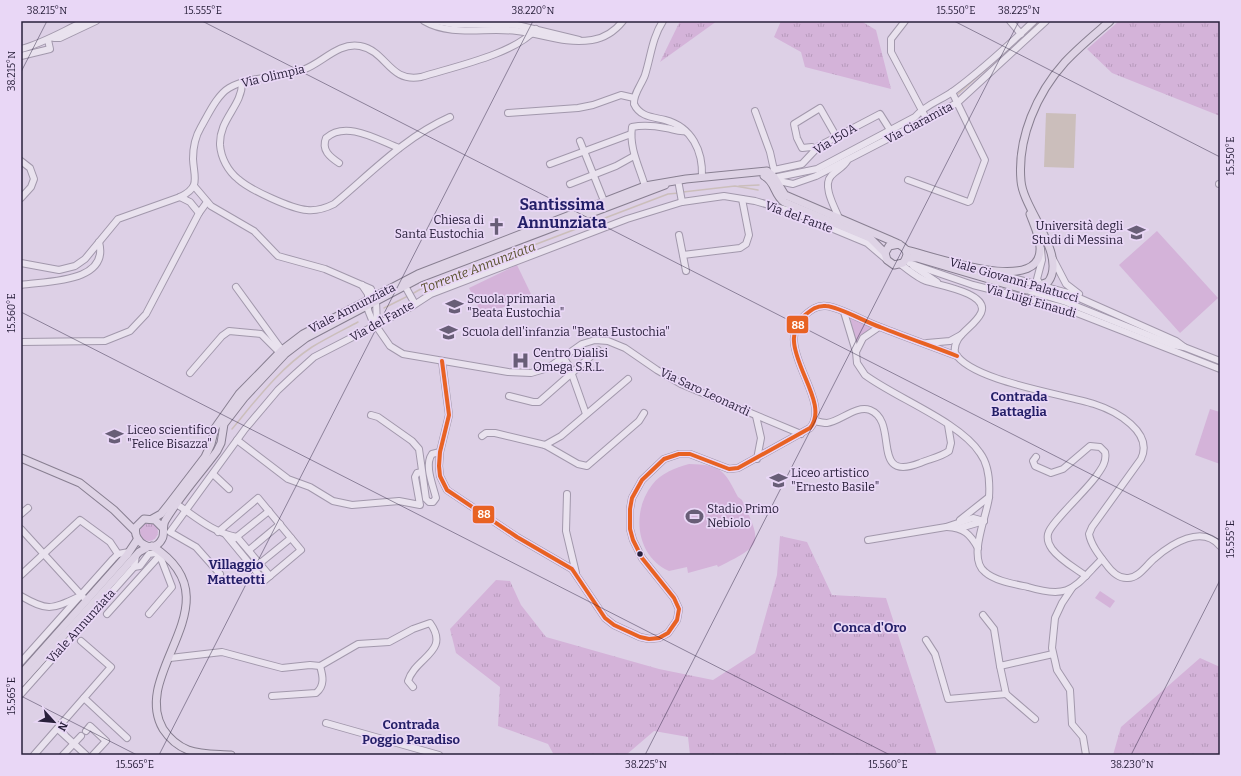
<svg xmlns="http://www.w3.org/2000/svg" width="1241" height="776" viewBox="0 0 1241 776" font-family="Bitter,serif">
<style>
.grass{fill:url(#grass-tufts)}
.park{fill:#d4b3d9}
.water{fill:#cbbebb}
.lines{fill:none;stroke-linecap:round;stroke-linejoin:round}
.stream{stroke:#cbbebb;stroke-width:1.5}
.minor-casing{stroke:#a298ac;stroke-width:8}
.major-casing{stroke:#887f91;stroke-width:9}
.minor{stroke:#e9e2ee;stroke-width:6}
.major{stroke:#ded3e5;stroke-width:7}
.bus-1-casing{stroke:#e9d7f6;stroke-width:7}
.bus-1{stroke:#e86223;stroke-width:4}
.ticks{fill:none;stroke:#29203b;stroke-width:1;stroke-opacity:0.45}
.bus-dot{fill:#29203b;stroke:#e9d7f6;stroke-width:1.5}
.labels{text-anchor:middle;stroke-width:3.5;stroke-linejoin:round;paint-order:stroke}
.street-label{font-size:12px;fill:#29203b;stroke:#e9d7f6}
.poi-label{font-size:12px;fill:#29203b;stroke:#e9d7f6;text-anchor:start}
.water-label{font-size:13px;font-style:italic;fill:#5b522f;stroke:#e9d7f6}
.neighbourhood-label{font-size:13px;font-weight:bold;fill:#241f68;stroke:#e9d7f6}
.district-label{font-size:16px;font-weight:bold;fill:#241f68;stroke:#e9d7f6}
.line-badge{stroke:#e9d7f6;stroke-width:1.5}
.badge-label{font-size:11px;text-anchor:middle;font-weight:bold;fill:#fff}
.neatline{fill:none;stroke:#29203b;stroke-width:1.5}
.ticks-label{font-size:10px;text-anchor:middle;fill:#29203b}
</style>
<defs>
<pattern id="grass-tufts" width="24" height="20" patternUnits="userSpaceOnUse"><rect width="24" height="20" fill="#d4b3d9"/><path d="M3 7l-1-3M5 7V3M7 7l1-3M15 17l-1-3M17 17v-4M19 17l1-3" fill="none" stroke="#b69abb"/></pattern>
</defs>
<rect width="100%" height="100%" fill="#ddd0e6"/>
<g class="grass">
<path d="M680 21H717L660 62Z"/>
<path d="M781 21H861L876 30 891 89 805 67 801 52 774 37Z"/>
<path d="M1119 21H1220V116L1112 73 1087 49Z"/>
<circle cx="149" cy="532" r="9"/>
<path d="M780 536 807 542 832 595 886 598 937 755H690L688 737 654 731 626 755H554L548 744 498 726 500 687 456 653 450 629 496 580 510 581 521 605 546 637 659 669 713 680 755 653 777 575Z"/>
<path d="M1200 658 1220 667V755H1113L1121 727Z"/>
</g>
<g class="park">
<path d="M1157 231 1218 298 1180 333 1119 265Z"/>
<path d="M517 265 531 294 483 317 469 288Z"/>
<path d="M850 317 873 328 864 333 856 343Z"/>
<path d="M1210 409 1220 412V464L1195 455Z"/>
<path d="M689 464C722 465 724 470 738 497L742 500C763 545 762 545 718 567L717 565 688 573 687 567 669 571C636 556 631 512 652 485 661 473 675 468 689 464Z"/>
<path d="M1100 591 1115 601 1110 608 1095 598Z"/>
</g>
<path class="water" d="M1046 113 1076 114 1074 168 1044 167Z"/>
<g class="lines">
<g class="stream">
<path d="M958 94 1041 21"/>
<path d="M739 186 759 185"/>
<path d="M683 192 735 186 758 190"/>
<path d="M412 294 426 286 668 194 679 193"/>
<path d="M384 308 408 296"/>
<path d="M232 429C256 400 280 368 312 347 327 338 343 330 358 322"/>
</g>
<defs>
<g id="minor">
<path d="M424 21C451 37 486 27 517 31 545 34 563 44 592 40 605 38 615 31 623 21"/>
<path d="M436 21 453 24 517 25 579 40"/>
<path d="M663 21C652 38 651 56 645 75 642 84 633 94 634 104 640 117 653 117 665 120 692 127 703 151 702 177"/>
<path d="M905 21 891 39V52L927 120"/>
<path d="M1010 21 1021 34"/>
<path d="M54 38H60L96 21"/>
<path d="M21 49C44 43 63 31 85 21"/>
<path d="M21 56 50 49 48 40"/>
<path d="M242 83C242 106 219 119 220 145 221 158 228 171 238 179 250 190 292 209 307 210 317 211 326 208 334 204 371 173 405 137 450 117"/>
<path d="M755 111 770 152 774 170 802 164 819 146 880 114 892 133"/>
<path d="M508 113 578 108 593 105 621 95 634 98"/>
<path d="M580 141 606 206"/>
<path d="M814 150 812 147 802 148 797 138 794 124 820 108 836 136"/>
<path d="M21 161 30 168 34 179 31 187 21 198"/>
<path d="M339 163C330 157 321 150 326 138 346 120 378 140 399 148"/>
<path d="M550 164 631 134"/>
<path d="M773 178 817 169 915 117C926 104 942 100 955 90 983 69 1009 45 1034 21"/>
<path d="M678 180 682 202"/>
<path d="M774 180 793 184 816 176 957 103 1046 21"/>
<path d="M908 180 968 202 970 201 985 160 952 92"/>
<path d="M570 184 616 166 634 156"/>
<path d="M1219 184H1220"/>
<path d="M194 186 211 206 254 231 278 256 325 269 371 289 376 301 377 324"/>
<path d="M645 186C639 166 629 148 632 127 642 125 656 126 666 128 673 129 678 132 685 131"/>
<path d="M180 197 190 202 199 213"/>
<path d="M839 218C835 208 822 186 831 176 836 170 843 168 847 161"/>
<path d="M679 235 686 271"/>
<path d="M1041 249 1042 260 1037 279 1041 286"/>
<path d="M683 255 740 248 746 244 749 235 742 199"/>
<path d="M1053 259 1066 284 1079 294"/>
<path d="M21 263 59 270 75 266 85 259 118 219 180 197C201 187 194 178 193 159 193 148 195 137 201 127 208 115 217 95 229 88 249 76 283 78 305 69 323 62 339 42 360 46 387 51 389 83 421 77 453 67 515 54 536 29"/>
<path d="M909 263 973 285 1064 308 1220 369"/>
<path d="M900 264C909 270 916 277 926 281 938 285 990 293 981 313 974 328 952 335 955 353 971 381 1063 394 1094 404 1116 411 1154 432 1141 459L1092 527 1089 534C1091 545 1099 555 1106 564 1111 571 1118 579 1128 578 1139 578 1147 564 1155 558 1171 544 1202 524 1220 546"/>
<path d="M913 266 937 282"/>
<path d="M995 273 1068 293 1176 341 1184 347"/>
<path d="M21 285C46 281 110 283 99 242"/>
<path d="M362 285 368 294V310L372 320 390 346 403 354 508 372 531 373 548 368 582 344 595 340 608 341 625 348 657 370 681 384 801 434"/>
<path d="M405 286 415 304"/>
<path d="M236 287 284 353"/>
<path d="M1026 290 1066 302 1173 345 1184 347 1220 361"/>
<path d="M844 312 856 352 857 363 865 375C896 398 960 422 980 453 989 465 990 482 989 497 987 516 967 558 985 572 995 581 1014 584 1028 587 1071 600 1074 587 1102 559"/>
<path d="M21 342 105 341 130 331 146 314 199 213 207 202"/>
<path d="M927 343 950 341 961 335"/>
<path d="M856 352 863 338 879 327"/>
<path d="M563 357 569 366 586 414"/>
<path d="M442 361 449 415 440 452 439 466 440 476 447 490 517 537 572 569 605 618 614 625 640 637 649 639 659 638 668 633 677 620 679 609 674 598 642 558 633 540 630 529V509L632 498 642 480 664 459 679 454H690L729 469 738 468 810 428C834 400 769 345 805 315 811 310 817 305 826 306 840 307 865 322 880 327 905 337 931 346 957 356"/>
<path d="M190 373 222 336 229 331 261 334 279 352 282 354"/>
<path d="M509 396 533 402H539L598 350"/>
<path d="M371 415 378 417 412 441 419 449 426 499 429 502H433L436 498C433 485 424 465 432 454L440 452"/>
<path d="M756 416 761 438 757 459"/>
<path d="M815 421C819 422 823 423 827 423 841 421 856 405 870 410 900 422 869 483 920 463 929 459 941 457 949 451L951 443 948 425"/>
<path d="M482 436 486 433H495L545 445 578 464 587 466 639 421 644 413"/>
<path d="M237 440 288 479 310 487 333 501 352 505 399 501 420 505 415 477 417 473 422 472"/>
<path d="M545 445 561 436 628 379"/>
<path d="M1036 457 1033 461 1035 466 1051 473 1063 469 1090 446 1100 447 1105 452C1107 461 1102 468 1097 475 1088 489 1050 523 1048 534 1047 539 1049 545 1052 549 1060 560 1075 568 1086 576"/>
<path d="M213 474 229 489"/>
<path d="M567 494 566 531 576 573"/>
<path d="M178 505C197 518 214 533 237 537L270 576"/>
<path d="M21 514 28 508"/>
<path d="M960 520 989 497"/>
<path d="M947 527C964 528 970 534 978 548"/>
<path d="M960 528 984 521"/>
<path d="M21 529 83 597"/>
<path d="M218 532 258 498 301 550 264 581 226 535"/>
<path d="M234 539 269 511"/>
<path d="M868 540 946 527 973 518 984 521"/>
<path d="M249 550 280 524"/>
<path d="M259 564 291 538"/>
<path d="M134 567 140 566 149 554 155 553 160 556 172 587 149 614"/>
<path d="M220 574 196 547 170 532 245 429 278 390 294 375 314 357 411 307 431 294 627 219 682 202 724 196 755 201 790 211 867 243 887 260"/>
<path d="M21 575 80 520 110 542 118 554"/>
<path d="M1072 588 1062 603 1055 618 1052 648 1057 670 1070 690 1072 724 1083 737 1086 755"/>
<path d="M21 596C47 611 51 610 78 597"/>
<path d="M107 614 161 554"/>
<path d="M983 615 994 629 1000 666 1053 654"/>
<path d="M926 640 935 654 948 699 1006 694 1000 666"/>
<path d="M170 658 222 652 282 668 310 665 320 666 358 644 389 642 413 629 430 623C451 652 415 657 408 681L413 687"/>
<path d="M21 662 113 559 118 554 129 552"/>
<path d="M21 694 134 567 136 556"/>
<path d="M1006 694 1035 719"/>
<path d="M272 696 316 693C325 686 323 676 320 666"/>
<path d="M84 698 127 738"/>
<path d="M326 723 439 755"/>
<path d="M59 730 86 755"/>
<path d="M86 731 90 726 106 741 93 755"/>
<path d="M34 755 111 667 81 641"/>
<path d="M63 755 81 736"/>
</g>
<g id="major">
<path d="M764 176C775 181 774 195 784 202L870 238 885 253"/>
<path d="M906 250C930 255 1039 296 1040 250 1041 239 1034 225 1030 214"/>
<path d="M906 258H917L1026 290 1048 282C1068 256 1023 209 1021 181 1017 138 1037 93 1065 62 1079 47 1095 34 1110 21"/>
<path d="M21 458 80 483 114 510 135 531"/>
<path d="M152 519 161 514 169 504 205 457 211 444 215 428 239 394 282 350 303 334 418 274 645 186 686 179 767 171 774 177 785 195 892 241C902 245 913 251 903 263L894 265 887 260 885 253 889 246 899 244"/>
<path d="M163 528 155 520 144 519 136 527C132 543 154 555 162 539 165 534 162 527 165 521 179 497 200 474 217 451L221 443 224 424 244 398 285 354 306 338 420 278 665 185"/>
<path d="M152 546C239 601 129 671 163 729 169 738 178 746 188 750 201 755 217 754 231 755"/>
<path d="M21 674 127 555 137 540"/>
<path d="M21 683 139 552 148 547"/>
</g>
</defs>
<use href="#minor" class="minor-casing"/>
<use href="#major" class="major-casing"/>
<use href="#minor" class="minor"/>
<use href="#major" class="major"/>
<defs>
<path id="bus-1" d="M442 361 449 415 440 452 439 466 440 476 447 490 517 537 572 569 605 618 614 625 640 637 649 639 659 638 668 633 677 620 679 609 674 598 642 558 633 540 630 529V509L632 498 642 480 664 459 679 454H690L729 469 738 468 810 428C834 400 769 345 805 315 811 310 817 305 826 306 840 307 865 322 880 327 905 337 931 346 957 356"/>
</defs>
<use href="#bus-1" class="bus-1-casing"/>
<use href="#bus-1" class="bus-1"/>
</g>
<path class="ticks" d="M202 21 1220 540M954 21 1220 157M21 72 47 21M21 312 890 755M21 696 137 755M159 755 533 21M645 755 1019 21M1131 755 1220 580"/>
<defs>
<symbol id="church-bare" viewBox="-9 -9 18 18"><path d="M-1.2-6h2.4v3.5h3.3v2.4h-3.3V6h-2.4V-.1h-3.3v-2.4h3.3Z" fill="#685e77" stroke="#e9d7f6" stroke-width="2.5" paint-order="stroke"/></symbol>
<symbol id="university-bare" viewBox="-9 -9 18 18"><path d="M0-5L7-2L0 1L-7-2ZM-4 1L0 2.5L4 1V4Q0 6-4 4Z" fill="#685e77" stroke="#e9d7f6" stroke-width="2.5" paint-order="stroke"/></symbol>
<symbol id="school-bare" viewBox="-9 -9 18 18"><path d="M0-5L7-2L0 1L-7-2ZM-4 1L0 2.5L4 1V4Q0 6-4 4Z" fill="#685e77" stroke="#e9d7f6" stroke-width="2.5" paint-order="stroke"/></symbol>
<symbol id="hospital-bare" viewBox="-9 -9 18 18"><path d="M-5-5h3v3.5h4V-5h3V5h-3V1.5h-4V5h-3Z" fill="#685e77" stroke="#e9d7f6" stroke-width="2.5" paint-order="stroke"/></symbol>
<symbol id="stadium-bare" viewBox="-9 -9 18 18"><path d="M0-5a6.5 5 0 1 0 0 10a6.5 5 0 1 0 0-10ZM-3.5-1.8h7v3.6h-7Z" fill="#685e77" stroke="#e9d7f6" stroke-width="2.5" paint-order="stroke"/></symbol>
</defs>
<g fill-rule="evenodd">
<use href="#church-bare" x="484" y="214" width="25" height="25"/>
<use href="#university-bare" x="1124" y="220" width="25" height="25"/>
<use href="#school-bare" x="442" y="294" width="25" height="25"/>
<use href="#school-bare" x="436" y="320" width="25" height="25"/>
<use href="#hospital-bare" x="508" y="348" width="25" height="25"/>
<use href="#school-bare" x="102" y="424" width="25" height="25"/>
<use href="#school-bare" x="766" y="468" width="25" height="25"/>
<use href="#stadium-bare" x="682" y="504" width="25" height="25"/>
</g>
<circle class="bus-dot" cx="640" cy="554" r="3.5"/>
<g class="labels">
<g class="street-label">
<text transform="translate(273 76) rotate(-13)" y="4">Via Olimpia</text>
<text transform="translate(919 123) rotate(-28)" y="4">Via Ciaramita</text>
<text transform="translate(835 139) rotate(-31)" y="4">Via 150A</text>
<text transform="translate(799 217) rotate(20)" y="4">Via del Fante</text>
<text transform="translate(1014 280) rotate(16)" y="4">Viale Giovanni Palatucci</text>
<text transform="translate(1031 301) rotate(16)" y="4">Via Luigi Einaudi</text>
<text transform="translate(352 308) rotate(-27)" y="4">Viale Annunziata</text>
<text transform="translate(382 321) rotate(-29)" y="4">Via del Fante</text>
<text transform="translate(705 392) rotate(25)" y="4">Via Saro Leonardi</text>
<text transform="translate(81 626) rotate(-48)" y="4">Viale Annunziata</text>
</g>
<g class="poi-label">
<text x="484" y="224" text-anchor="end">Chiesa di<tspan x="484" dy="14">Santa Eustochia</tspan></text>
<text x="1123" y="230" text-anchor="end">Università degli<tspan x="1123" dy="14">Studi di Messina</tspan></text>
<text x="467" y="303">Scuola primaria<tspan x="467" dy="14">"Beata Eustochia"</tspan></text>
<text x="462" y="336">Scuola dell'infanzia "Beata Eustochia"</text>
<text x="533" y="357">Centro Dialisi<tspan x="533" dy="14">Omega S.R.L.</tspan></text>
<text x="127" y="434">Liceo scientifico<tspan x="127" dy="14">"Felice Bisazza"</tspan></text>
<text x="791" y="477">Liceo artistico<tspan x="791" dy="14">"Ernesto Basile"</tspan></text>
<text x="707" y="513">Stadio Primo<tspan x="707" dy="14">Nebiolo</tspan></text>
</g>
<g class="water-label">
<text transform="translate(478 267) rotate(-21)" y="5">Torrente Annunziata</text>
</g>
<g class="neighbourhood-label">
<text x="1019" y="401">Contrada<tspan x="1019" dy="15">Battaglia</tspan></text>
<text x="236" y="569">Villaggio<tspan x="236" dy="15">Matteotti</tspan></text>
<text x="870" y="632">Conca d'Oro</text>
<text x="411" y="729">Contrada<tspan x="411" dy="15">Poggio Paradiso</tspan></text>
</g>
<g class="district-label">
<text x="562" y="210">Santissima<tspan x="562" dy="18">Annunziata</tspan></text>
</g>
</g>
<g class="line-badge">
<rect x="786" y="315" width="23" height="19" rx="4" fill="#e86223"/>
<rect x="472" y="505" width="23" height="19" rx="4" fill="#e86223"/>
</g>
<g class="badge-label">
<text x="798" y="329">88</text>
<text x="484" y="518">88</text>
</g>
<rect width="1241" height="776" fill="none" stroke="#e9d7f6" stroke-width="44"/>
<g transform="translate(54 722) rotate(117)" stroke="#e9d7f6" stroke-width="3" paint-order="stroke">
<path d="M0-3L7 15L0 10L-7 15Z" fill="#29203b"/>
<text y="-6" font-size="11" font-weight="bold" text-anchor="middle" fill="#29203b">N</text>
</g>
<rect x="22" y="22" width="1197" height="732" class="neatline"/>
<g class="ticks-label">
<text x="47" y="14">38.215°N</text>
<text x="203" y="14">15.555°E</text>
<text x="533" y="14">38.220°N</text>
<text x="956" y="14">15.550°E</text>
<text x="1019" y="14">38.225°N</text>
<text transform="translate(11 71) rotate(-90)" y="4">38.215°N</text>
<text transform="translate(1230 156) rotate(-90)" y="4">15.550°E</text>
<text transform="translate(11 313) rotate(-90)" y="4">15.560°E</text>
<text transform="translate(1230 539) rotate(-90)" y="4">15.555°E</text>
<text transform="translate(11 696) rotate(-90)" y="4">15.565°E</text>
<text x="135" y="768">15.565°E</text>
<text x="646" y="768">38.225°N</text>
<text x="888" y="768">15.560°E</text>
<text x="1132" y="768">38.230°N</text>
</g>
</svg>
